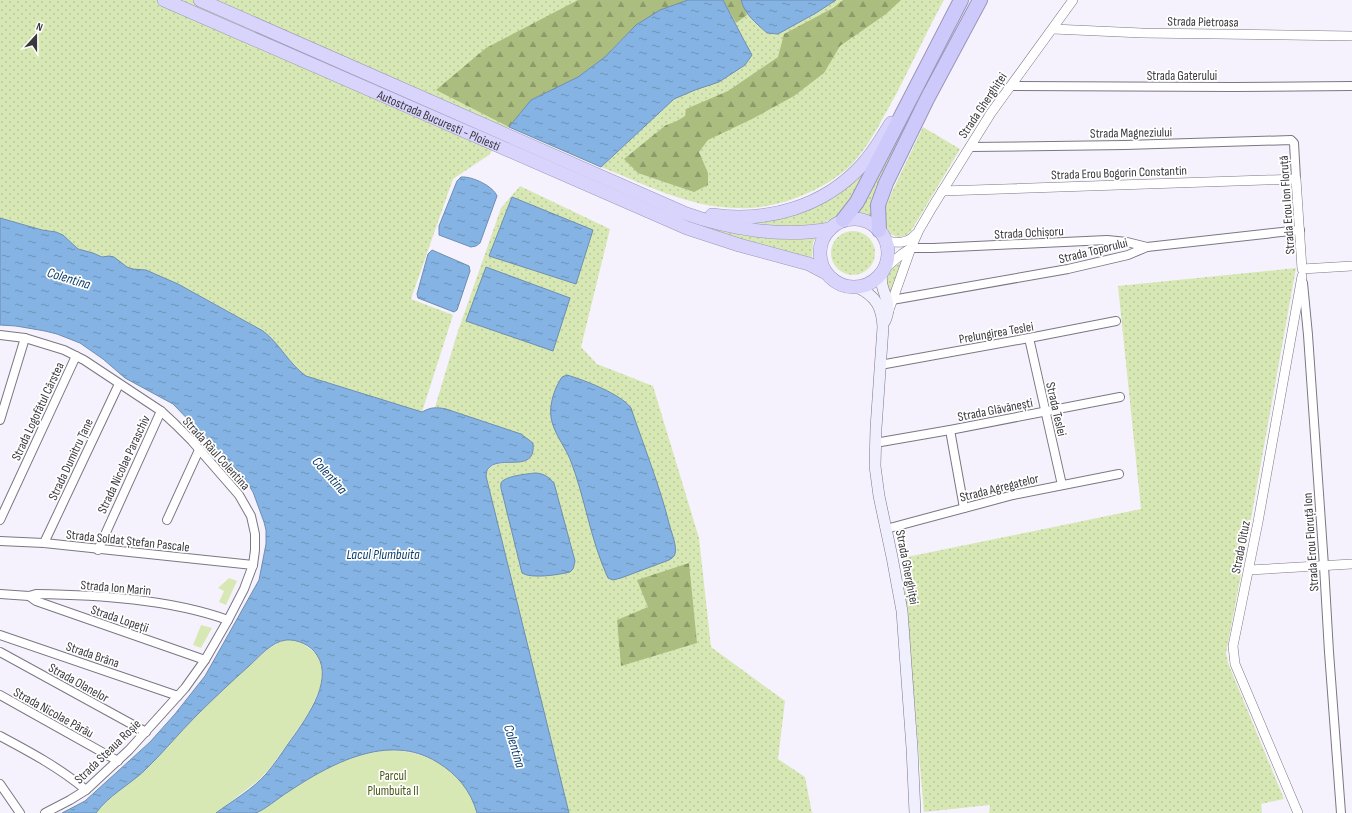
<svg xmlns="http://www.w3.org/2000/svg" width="1352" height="813" viewBox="0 0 1352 813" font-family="'Sofia Sans Condensed',sans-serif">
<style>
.grass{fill:url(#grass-dots)}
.forest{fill:url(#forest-firs)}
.green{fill:#d8e8b5}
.water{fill:url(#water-ripples);stroke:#6e8eb1}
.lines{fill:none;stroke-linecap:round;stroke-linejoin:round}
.minor-casing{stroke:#7b7783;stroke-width:10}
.tertiary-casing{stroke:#7b7783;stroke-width:10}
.secondary-casing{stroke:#7b7783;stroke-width:12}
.trunk-casing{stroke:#9a96b8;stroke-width:14}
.motorway-casing{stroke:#9a96b8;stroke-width:16}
.minor{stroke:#fff;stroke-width:8}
.tertiary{stroke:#fff;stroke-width:9}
.secondary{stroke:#f0effe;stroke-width:11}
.trunk{stroke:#d8d4fc;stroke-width:13}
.motorway{stroke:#cec9fb;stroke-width:14}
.labels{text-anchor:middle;stroke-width:3.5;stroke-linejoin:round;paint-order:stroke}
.street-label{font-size:13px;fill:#3a383d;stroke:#fff}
.park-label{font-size:13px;fill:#495814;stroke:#fff}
.water-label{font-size:14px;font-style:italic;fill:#0e3f6c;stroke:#fff}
</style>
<defs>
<pattern id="grass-dots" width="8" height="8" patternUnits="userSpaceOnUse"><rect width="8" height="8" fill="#d8e8b5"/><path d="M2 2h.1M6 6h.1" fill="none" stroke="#bac89d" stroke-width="1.8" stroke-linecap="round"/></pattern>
<pattern id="forest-firs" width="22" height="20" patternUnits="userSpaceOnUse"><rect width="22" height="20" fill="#abbd7f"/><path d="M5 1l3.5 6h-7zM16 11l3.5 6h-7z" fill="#8c9b69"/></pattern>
<pattern id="water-ripples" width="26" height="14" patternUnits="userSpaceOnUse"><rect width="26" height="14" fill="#85b3e3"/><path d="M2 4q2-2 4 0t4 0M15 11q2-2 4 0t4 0" fill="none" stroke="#6e93b9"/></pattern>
</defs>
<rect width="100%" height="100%" fill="#f6f2fd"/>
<g class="grass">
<path d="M0 0H688L660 10 531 100 509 127 489 155 453 179 411 299 453 315 422 412 306 376C289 364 280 344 263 331L178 284 146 270 133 269 127 267 114 257 109 256 102 257 93 253 78 249 63 235 50 231 42 230 0 218Z"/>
<path d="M723 0H741C746 17 755 23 767 33L778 34 816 13 836 0H944C923 38 906 78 884 116 875 133 864 152 850 166 826 189 782 207 749 208 737 209 724 207 713 206 674 200 637 181 601 167L674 99 695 90 752 55C742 37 733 19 723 0Z"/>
<path d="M918 97 921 98 873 219 866 215 855 213Z"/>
<path d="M923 127 960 149 911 231C904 238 898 239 889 233L885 224 886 207 891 194Z"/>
<path d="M878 150 843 214C833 217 825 224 815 227L753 226 746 221 800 211Z"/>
<path d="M520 186 610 229 581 347 597 364 653 386 699 538 711 647 785 701 778 759 805 777 812 813H569L486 476 487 470C502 455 528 472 533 449L527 438 521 434 446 409 435 407 457 334 501 208Z"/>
<path d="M663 210 816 235 813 243 812 258 746 241 695 226Z"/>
<circle cx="853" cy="253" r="22"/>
<path d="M905 260 890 296 887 290 886 275 892 268Z"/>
<path d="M1296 268 1240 580 1226 653 1228 663 1284 799 1261 804 1262 813H989L990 805 924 812 902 558 1141 509 1118 286Z"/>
</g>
<g class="forest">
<path d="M578 0H688L660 10 636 25 605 57 578 77 531 100 509 127 436 90 486 48Z"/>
<path d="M723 0H741L747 15 736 23Z"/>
<path d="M843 0H901L886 14 840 46 824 73 794 96 754 118 708 140 699 152 708 173V185L694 192 638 173 624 159 666 125 675 122 685 116 686 109 728 91 778 57 784 34 833 8Z"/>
<path d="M689 563 697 643 621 666 617 620 648 607 637 580Z"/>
</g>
<g class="green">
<path d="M229 578 237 581 226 605 219 602 224 591 218 588Z"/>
<path d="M201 625 212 628 201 648 193 645Z"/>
<path d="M285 640H294L302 643 316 653 321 661 323 670 322 683 309 713 271 767 259 780 216 813H96L106 802 150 765 195 716 221 691 268 649 278 643Z"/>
<path d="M386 750C428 750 466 770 477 813H256C289 792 321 766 359 755 368 753 377 752 386 750Z"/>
</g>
<g class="water">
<path d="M688 0H723C733 19 742 37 752 55L745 65 719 82 695 90 674 99 601 167 509 127 531 100 578 77 605 57 636 25 660 10Z"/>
<path d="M741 0H836L816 13 778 34 767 33C756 23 745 15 741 0Z"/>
<path d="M461 177C472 176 493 186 497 196L480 243 476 246 471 247 439 235V226L457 181Z"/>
<path d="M512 197 593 230 576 284 489 256Z"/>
<path d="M0 218 42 230 56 232 63 235 78 249 93 253 102 257 109 256 114 257 127 267 133 269 146 270 178 284 263 331C280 344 289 364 306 376L422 412C431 407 436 407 446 409L521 434 533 443C536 470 510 459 495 464 491 465 489 468 487 470L486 476 569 813H477C471 791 457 774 437 762 388 732 330 764 288 792 281 796 262 812 255 813 245 813 227 813 216 813 232 801 253 789 266 774 274 765 281 754 288 744 303 723 335 682 317 655 311 645 297 639 286 640 271 642 259 657 249 666 231 682 213 699 196 716 178 734 162 754 144 771 129 785 108 796 96 813H62L85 801 150 742 175 714 205 676 259 580 266 544V530L264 522 253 492 243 476 173 404 125 378 103 359 80 343 57 334 45 331 16 326 0 325Z"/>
<path d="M432 250 469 266 470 271 457 310 454 312 418 298 417 294 428 254Z"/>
<path d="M486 267 570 298 553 351 466 321Z"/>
<path d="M567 375C584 380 621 394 631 408 644 447 660 486 670 527 672 534 677 546 675 554 674 557 672 558 669 560L621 578 613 580 608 578C590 539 585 497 570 459 564 445 553 432 551 417 549 404 555 387 562 377Z"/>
<path d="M535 473C543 473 549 477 554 483L575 561 573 569 570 572C558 575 531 579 522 573L503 496C502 492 500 487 501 483 504 476 527 474 535 473Z"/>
</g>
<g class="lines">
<defs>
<g id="minor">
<path d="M1012 86 1233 87 1352 86"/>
<path d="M970 147 1125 145 1291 140 1294 143 1296 179"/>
<path d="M911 248H933L1107 240 1127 242 1147 247"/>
<path d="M1303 283 1308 335 1324 566 1329 652 1341 813"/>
<path d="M892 300 1068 269 1128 255 1147 247 1300 230"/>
<path d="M0 335 25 338 64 350 84 360 161 411 175 424 192 441 239 495 251 516 255 534V550L253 565 244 589 228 620 205 660 185 688 129 750 86 790 70 800 45 813"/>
<path d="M1029 338 1062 485"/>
<path d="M880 365 1029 338 1116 321"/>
<path d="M0 420 25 338"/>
<path d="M950 430 964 508"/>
<path d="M875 443 950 430 1120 397"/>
<path d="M0 520 76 356"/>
<path d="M167 520 199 450"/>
<path d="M886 529 1013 495 1119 474"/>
<path d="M0 541 44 543 253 565"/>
<path d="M44 543 119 384"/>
<path d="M98 550 161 411"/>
<path d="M0 594 29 596 36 594C99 595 169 599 228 620"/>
<path d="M29 596 36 601 205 660"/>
<path d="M0 635 178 696"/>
<path d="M0 652 146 732"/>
<path d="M0 695 118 761"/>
<path d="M0 736C30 752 60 768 86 790"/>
<path d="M0 784 20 813"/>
</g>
<g id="tertiary">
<path d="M1053 29 1142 33 1352 36"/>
<path d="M942 191 1296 179 1302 269 1352 266"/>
<path d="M886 241C898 243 907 244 916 234"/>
<path d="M884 269 902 254 911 248"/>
<path d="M889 310 911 248 919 230 933 206 991 113 1073 0"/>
<path d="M1249 570 1352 564"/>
<path d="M1298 813 1235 664 1233 646 1258 522 1302 276"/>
</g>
<g id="secondary">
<path d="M882 272C879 286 886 292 888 306 889 311 887 316 885 321"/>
<path d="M857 287C876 296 882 307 883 327L876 428 875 466 879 496 892 557 902 611 912 748 915 813"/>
</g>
<g id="trunk">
<path id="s1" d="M164 0 687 228 739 245 809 264 826 273"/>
<path d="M200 0 684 213C729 229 783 238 830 229"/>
<path d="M712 215C767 223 824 207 862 165 874 152 882 138 891 123"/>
<circle cx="854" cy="253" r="34"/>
</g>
<g id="motorway">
<path d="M843 220 857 202 961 0"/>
<path d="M879 230 878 205 886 183 927 99 980 0"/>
</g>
</defs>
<use href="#minor" class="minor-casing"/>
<use href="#tertiary" class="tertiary-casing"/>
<use href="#secondary" class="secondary-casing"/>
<use href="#trunk" class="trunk-casing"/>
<use href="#motorway" class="motorway-casing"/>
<use href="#minor" class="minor"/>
<use href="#tertiary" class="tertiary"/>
<use href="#secondary" class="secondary"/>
<use href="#trunk" class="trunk"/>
<use href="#motorway" class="motorway"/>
</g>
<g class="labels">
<g class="street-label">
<text transform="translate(1203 21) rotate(1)" y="5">Strada Pietroasa</text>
<text x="1182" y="80">Strada Gaterului</text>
<text transform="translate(982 105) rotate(-56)" y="5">Strada Gherghiței</text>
<text dy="5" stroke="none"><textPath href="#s1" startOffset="300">Autostrada Bucuresti - Ploiesti</textPath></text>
<text transform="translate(1131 132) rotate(-1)" y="5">Strada Magneziului</text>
<text transform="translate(1119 172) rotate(-2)" y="5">Strada Erou Bogorin Constantin</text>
<text transform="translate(1286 205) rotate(-94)" y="5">Strada Erou Ion Floruță</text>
<text transform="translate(1029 232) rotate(-3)" y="5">Strada Ochișoru</text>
<text transform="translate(1093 250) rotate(-14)" y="5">Strada Toporului</text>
<text transform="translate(996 332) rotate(-10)" y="5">Prelungirea Teslei</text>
<text transform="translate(995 409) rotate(-11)" y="5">Strada Glăvănești</text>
<text transform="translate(1057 409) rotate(77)" y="5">Strada Teslei</text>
<text transform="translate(37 411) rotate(-65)" y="5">Strada Logofătul Cârstea</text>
<text transform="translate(217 453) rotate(48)" y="5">Strada Râul Colentina</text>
<text transform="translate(70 459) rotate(-65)" y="5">Strada Dumitru Țane</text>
<text transform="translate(123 464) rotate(-65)" y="5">Strada Nicolae Paraschiv</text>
<text transform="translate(999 487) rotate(-14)" y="5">Strada Agregatelor</text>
<text transform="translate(128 540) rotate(6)" y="5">Strada Soldat Ștefan Pascale</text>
<text transform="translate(1310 542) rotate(-94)" y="5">Strada Erou Floruță Ion</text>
<text transform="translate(1240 547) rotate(-79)" y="5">Strada Oituz</text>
<text transform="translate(908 567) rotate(79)" y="5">Strada Gherghiței</text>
<text transform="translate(116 587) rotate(5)" y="5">Strada Ion Marin</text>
<text transform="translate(120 618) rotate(19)" y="5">Strada Lopeții</text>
<text transform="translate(93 654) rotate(19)" y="5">Strada Brâna</text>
<text transform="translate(79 682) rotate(29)" y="5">Strada Olanelor</text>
<text transform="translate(54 712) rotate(29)" y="5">Strada Nicolae Pârâu</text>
<text transform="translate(107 751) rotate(-44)" y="5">Strada Steaua Roșie</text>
</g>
<g class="park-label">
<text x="393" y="780">Parcul<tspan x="393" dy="15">Plumbuita II</tspan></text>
</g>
<g class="water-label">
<text transform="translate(69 278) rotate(17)" y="5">Colentina</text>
<text transform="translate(330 475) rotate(48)" y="5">Colentina</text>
<text x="383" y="559">Lacul Plumbuita</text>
<text transform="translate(515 746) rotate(73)" y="5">Colentina</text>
</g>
</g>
<g transform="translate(36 36) rotate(21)" stroke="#ffffff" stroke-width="3" paint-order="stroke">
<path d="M0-3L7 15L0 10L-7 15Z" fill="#3a383d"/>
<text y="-6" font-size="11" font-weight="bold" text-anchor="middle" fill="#3a383d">N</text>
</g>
</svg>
